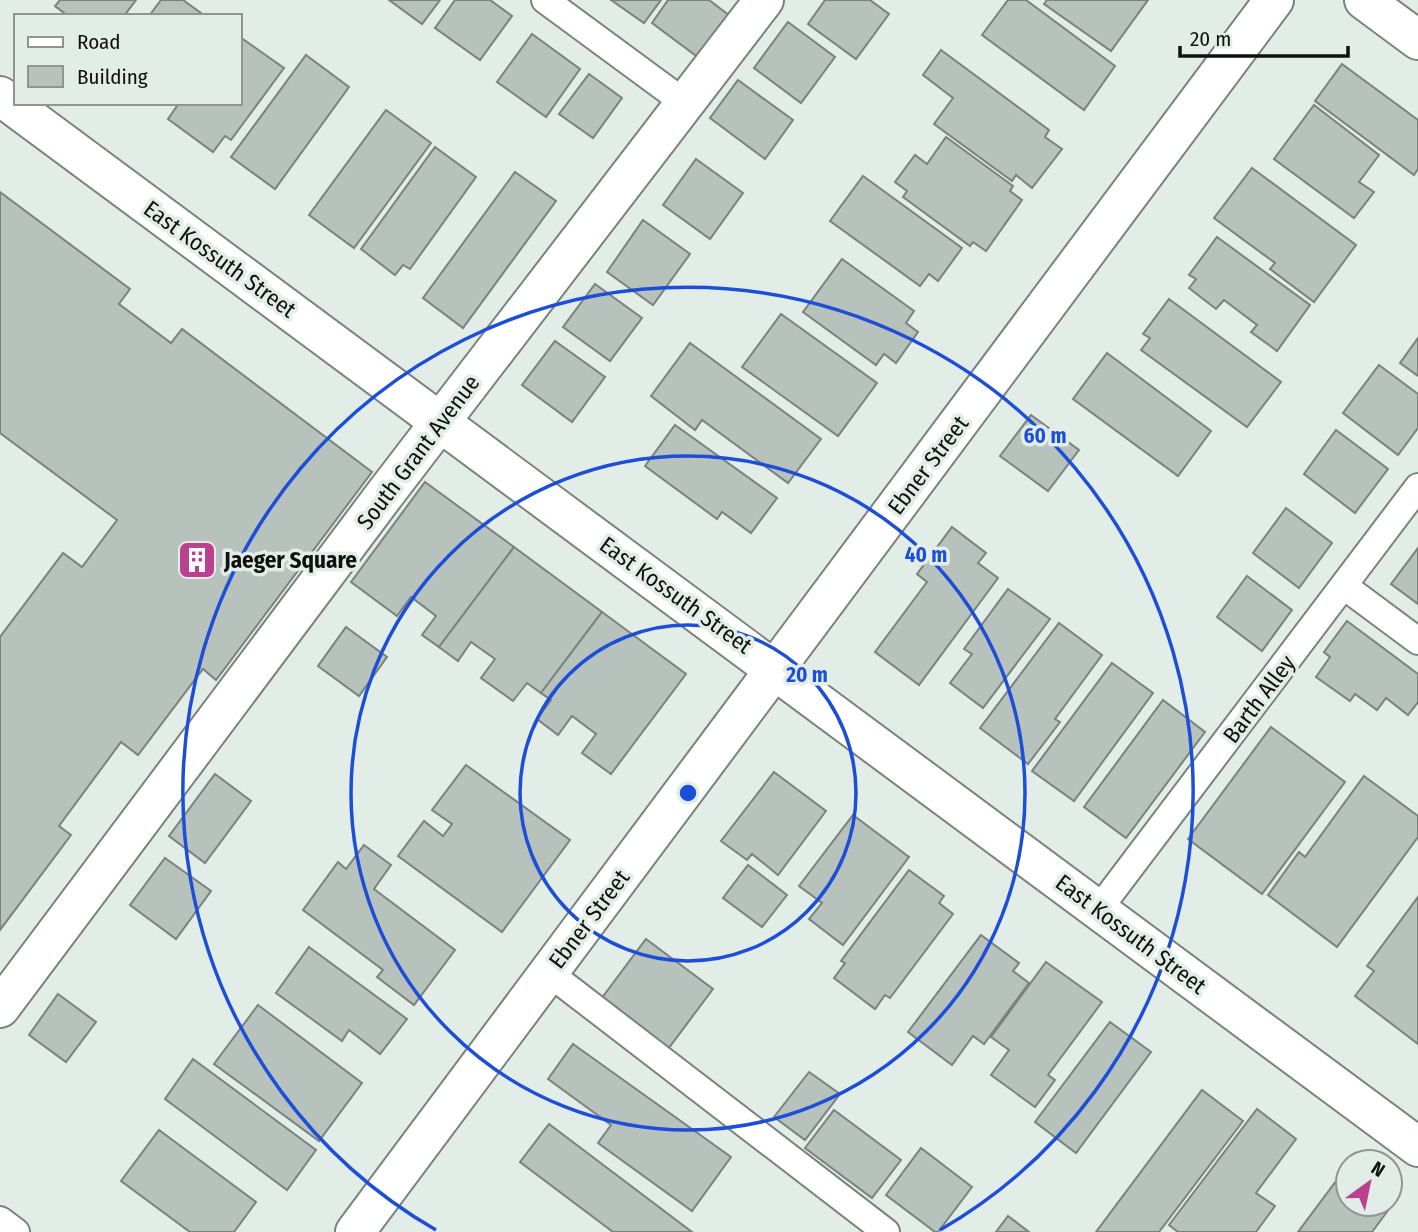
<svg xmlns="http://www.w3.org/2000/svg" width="1418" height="1232" viewBox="0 0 1418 1232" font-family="'Fira Sans Condensed',sans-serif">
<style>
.building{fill:#b8c2bd;stroke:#79827d;stroke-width:2}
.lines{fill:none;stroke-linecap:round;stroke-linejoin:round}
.service-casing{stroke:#79827e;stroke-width:30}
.minor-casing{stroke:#79827e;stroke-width:42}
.service{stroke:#fff;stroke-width:26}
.minor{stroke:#fff;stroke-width:38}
.ring{fill:none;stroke:#1d4ed8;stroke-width:3.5}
.labels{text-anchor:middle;stroke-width:7;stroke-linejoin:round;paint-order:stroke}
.street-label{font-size:23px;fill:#0e1110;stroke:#e3ede8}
.poi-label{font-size:23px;font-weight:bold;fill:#0e1110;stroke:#e3ede8;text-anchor:start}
.centre{fill:#1d4ed8;stroke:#e3ede8;stroke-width:3.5}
.ring-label{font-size:21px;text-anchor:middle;font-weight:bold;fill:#1d4ed8;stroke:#e3ede8;stroke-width:7;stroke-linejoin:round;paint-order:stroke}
</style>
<rect width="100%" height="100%" fill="#e3ede8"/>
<g class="building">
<path d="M60 0H136L124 16H68L55 6Z"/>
<path d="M161 0H183L205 16H149Z"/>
<path d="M389 0H440L422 24Z"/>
<path d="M455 0H490L512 16 480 60 435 28Z"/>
<path d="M611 0H661L644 23Z"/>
<path d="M668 0H709L730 16 699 58 652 23Z"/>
<path d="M825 0H870L889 14 856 59 808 24Z"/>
<path d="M1008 0H1026L1115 66 1084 110 982 35Z"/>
<path d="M1047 0H1148L1111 51 1044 4Z"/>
<path d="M788 22 835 57 801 103 754 68Z"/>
<path d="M532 34 580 69 546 117 497 82Z"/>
<path d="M240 37 284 68 231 140 225 136 213 152 168 119 179 103H240Z"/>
<path d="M941 50 1049 130 1045 137 1062 149 1032 188 1016 175 1012 181 934 124 953 98 923 75Z"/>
<path d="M306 55 349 87 275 189 231 157Z"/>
<path d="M1342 64 1418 120V169L1414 175 1315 101Z"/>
<path d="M589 74 622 98 593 138 559 114Z"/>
<path d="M738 80 793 120 765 159 710 118Z"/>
<path d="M1314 105 1379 155 1359 182 1374 192 1354 218 1274 159Z"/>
<path d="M386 110 431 143 354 248 309 215Z"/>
<path d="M946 137 1013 186 1010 191 1022 200 986 251 973 242 970 246 903 197 907 191 895 182 915 155 927 164Z"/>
<path d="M435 147 476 177 410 269 403 265 395 275 361 249Z"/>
<path d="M696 159 743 193 710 239 663 205Z"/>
<path d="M1252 168 1356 245 1314 302 1270 269 1275 263 1214 218Z"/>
<path d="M515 172 556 201 463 328 423 298Z"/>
<path d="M863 176 962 248 938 281 929 274 920 286 830 221Z"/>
<path d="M0 192 130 289 119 304 171 343 182 329 372 472 216 680 203 669 138 755 121 742 59 826 71 835 0 930V637L63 553 82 567 117 520 0 433Z"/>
<path d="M643 220 690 254 653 305 607 272Z"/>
<path d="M1217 237 1310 305 1277 351 1251 332 1257 325 1224 300 1216 309 1189 288 1196 279 1189 275Z"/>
<path d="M842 259 914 311 906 323 918 332 896 363 884 354 876 365 803 312Z"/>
<path d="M595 284 642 318 610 361 563 327Z"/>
<path d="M1169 299 1281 382 1247 427 1141 350 1150 338 1143 334Z"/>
<path d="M781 314 877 383 838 436 742 367Z"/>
<path d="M1418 338V376L1400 363Z"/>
<path d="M555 341 605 377 572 422 522 385Z"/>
<path d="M690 343 821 439 788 483 702 420 695 430 651 396Z"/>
<path d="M1107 353 1211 431 1178 476 1073 399Z"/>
<path d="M1379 365 1418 394V428L1398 455 1343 413Z"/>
<path d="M1031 415 1079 450 1048 491 1000 456Z"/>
<path d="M675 425 777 498 751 533 722 512 717 519 645 466Z"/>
<path d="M1336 430 1388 469 1355 513 1304 474Z"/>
<path d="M425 482 514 547 439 647 422 635 436 616 411 597 397 616 351 582Z"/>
<path d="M1286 508 1332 543 1299 588 1253 553Z"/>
<path d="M952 527 986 553 978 563 998 578 919 685 875 652 927 582 917 574Z"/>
<path d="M514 547 602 612 541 693 527 683 513 701 481 678 495 659 471 642 458 661 439 647Z"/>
<path d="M1418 548V604L1391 584Z"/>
<path d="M1247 576 1292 610 1262 651 1217 617Z"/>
<path d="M1008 589 1050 619 983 708 950 683 972 654 964 649Z"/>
<path d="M602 612 686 674 611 774 582 753 596 734 572 716 558 735 537 719 551 700 541 693Z"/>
<path d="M1347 621 1418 674V702L1408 715 1386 698 1377 710 1355 694 1350 701 1316 677 1330 657 1324 652Z"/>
<path d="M1059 623 1102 655 1055 719 1060 722 1028 764 980 728Z"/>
<path d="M346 627 387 657 359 696 318 666Z"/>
<path d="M1112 663 1153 693 1074 801 1032 771Z"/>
<path d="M1163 700 1205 732 1126 838 1084 807Z"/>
<path d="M1271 727 1345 782 1262 894 1188 839Z"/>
<path d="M466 765 570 840 502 932 398 856 424 821 443 836 452 824 432 810Z"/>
<path d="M774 772 826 811 778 875 752 854 747 860 721 841Z"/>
<path d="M215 774 251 801 205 863 169 836Z"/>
<path d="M1364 776 1418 816V837L1337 947 1268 895 1299 852 1305 857Z"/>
<path d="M853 815 909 857 843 945 809 919 822 903 799 886Z"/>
<path d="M364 845 391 865 374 889 455 950 414 1005 377 977 383 970 303 910 338 862 346 869Z"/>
<path d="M165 858 211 891 176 939 130 905Z"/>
<path d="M748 865 787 895 762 927 723 898Z"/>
<path d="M909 870 944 896 939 903 953 914 890 998 885 995 875 1009 834 978 845 963 841 961Z"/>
<path d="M1418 897V1044L1355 996 1374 971 1367 966Z"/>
<path d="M981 935 1019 963 1013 971 1029 983 984 1044 973 1036 952 1065 908 1032Z"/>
<path d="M646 939 713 989 668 1049 601 999Z"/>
<path d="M309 947 407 1019 380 1054 349 1030 342 1041 276 993Z"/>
<path d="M1046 962 1102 1002 1048 1075 1055 1080 1035 1107 991 1075 1009 1050 991 1037Z"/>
<path d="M58 994 96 1022 66 1062 29 1035Z"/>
<path d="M258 1005 362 1083 319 1141 214 1064Z"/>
<path d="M1110 1022 1151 1052 1076 1153 1035 1122Z"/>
<path d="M573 1044 731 1157 692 1211 598 1143 611 1125 548 1079Z"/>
<path d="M193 1059 316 1150 287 1190 165 1099Z"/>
<path d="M809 1072 840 1094 805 1140 774 1117Z"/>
<path d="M1202 1090 1243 1121 1159 1232H1096Z"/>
<path d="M1257 1109 1296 1139 1256 1193 1275 1206 1256 1232H1178L1169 1225Z"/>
<path d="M834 1110 901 1160 872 1198 805 1148Z"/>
<path d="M549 1124 692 1232H613L520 1162Z"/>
<path d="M159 1130 256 1202 234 1232H190L121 1181Z"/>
<path d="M921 1148 972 1187 938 1232H935L886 1195Z"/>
<path d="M1348 1165V1204H1390V1197L1395 1201 1372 1232H1298Z"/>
<path d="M1008 1216 1029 1232H996Z"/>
</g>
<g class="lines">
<defs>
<g id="service">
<path d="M545 0 685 103"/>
<path d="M1344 586 1418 641"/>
<path d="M1098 910 1418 487"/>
<path d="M549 973 886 1232"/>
<path d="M0 1220 16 1232"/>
</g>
<g id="minor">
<path d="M1364 0 1418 40"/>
<path d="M0 96 1418 1147"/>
<path d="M0 1008 385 494 764 0"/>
<path d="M355 1232 1274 0"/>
</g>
</defs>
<use href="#service" class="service-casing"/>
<use href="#minor" class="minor-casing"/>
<use href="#service" class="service"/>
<use href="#minor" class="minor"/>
</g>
<g class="ring">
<circle cx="688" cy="793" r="168"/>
<circle cx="688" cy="793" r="337"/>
<path d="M436 1230A505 505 0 1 1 940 1230"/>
</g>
<defs>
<symbol id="building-square" viewBox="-11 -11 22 22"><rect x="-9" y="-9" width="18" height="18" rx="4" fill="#bc4090" stroke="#e3ede8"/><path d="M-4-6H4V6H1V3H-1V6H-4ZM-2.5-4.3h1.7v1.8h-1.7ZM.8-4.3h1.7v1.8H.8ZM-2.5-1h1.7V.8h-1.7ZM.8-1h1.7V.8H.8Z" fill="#fff"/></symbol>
</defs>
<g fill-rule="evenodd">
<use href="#building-square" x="175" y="538" width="44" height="44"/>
</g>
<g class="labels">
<g class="street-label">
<text transform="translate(220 259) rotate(36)" y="8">East Kossuth Street</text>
<text transform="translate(418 452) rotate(-53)" y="8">South Grant Avenue</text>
<text transform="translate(928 465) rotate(-53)" y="8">Ebner Street</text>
<text transform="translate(676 595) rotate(36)" y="8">East Kossuth Street</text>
<text transform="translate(1259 699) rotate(-53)" y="8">Barth Alley</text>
<text transform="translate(589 919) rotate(-53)" y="8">Ebner Street</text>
<text transform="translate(1131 934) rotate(37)" y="8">East Kossuth Street</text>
</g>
<g class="poi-label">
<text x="224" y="568">Jaeger Square</text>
</g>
</g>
<circle cx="688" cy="793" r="10" class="centre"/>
<g class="ring-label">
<text x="1045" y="443">60 m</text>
<text x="926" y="562">40 m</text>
<text x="807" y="682">20 m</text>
</g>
<rect x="14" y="14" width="228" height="91" fill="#e3ede8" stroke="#8e9592" stroke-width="2"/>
<rect x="28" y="37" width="35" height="10" fill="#ffffff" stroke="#8e9592" stroke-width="2"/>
<text x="77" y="49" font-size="21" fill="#0e1110">Road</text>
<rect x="28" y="66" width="35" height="21" fill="#b8c2bd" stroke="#8e9592" stroke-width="2"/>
<text x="77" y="84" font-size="21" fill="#0e1110">Building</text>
<g transform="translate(1369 1183) rotate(33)"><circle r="33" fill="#e3ede8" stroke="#8e9592" stroke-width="2"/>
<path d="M0-5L12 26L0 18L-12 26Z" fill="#bc4090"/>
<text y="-10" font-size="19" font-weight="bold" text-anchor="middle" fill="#0e1110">N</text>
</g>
<path d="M1180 46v10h168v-10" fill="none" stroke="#0e1110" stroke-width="3.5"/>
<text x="1190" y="46" font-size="21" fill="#0e1110" stroke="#e3ede8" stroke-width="5" paint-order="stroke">20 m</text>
</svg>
